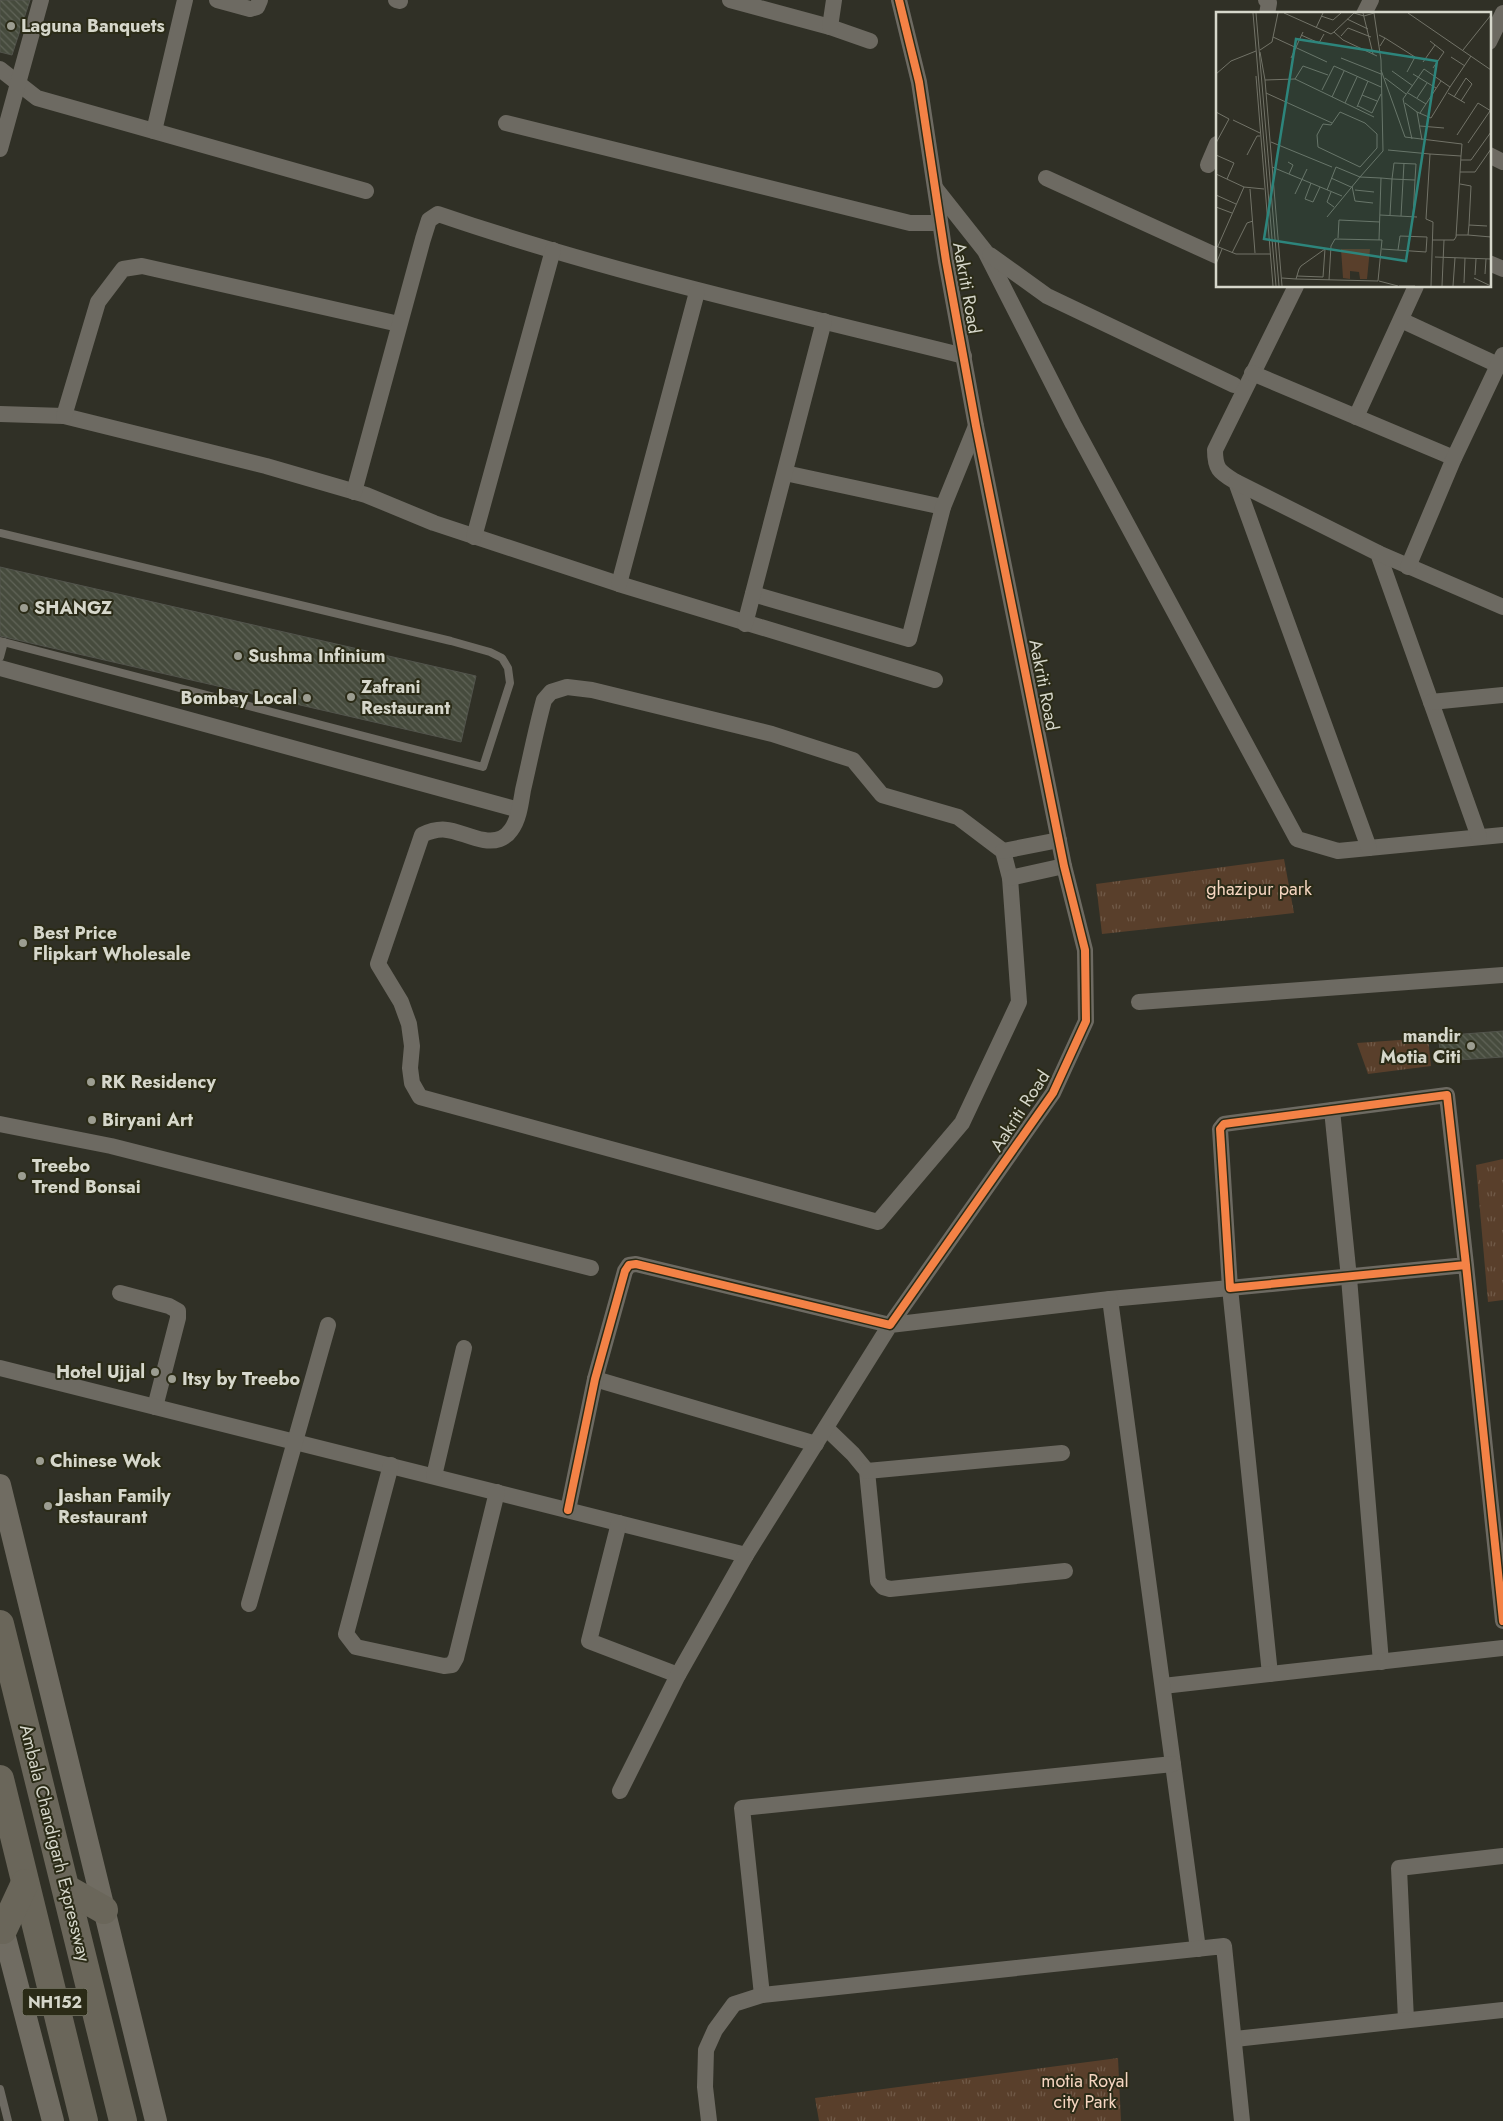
<svg xmlns="http://www.w3.org/2000/svg" width="1503" height="2121" viewBox="0 0 1503 2121" font-family="Jost,sans-serif">
<style>
.grass{fill:url(#grass-tufts)}
.building{fill:url(#building-back-hatch);stroke:#52544c}
.lines{fill:none;stroke-linecap:round;stroke-linejoin:round}
.lane{stroke:#6d6a62;stroke-width:8}
.street{stroke:#6d6a62;stroke-width:16}
.secondary{stroke:#706c62;stroke-width:22}
.highway{stroke:#6a665a;stroke-width:28}
.cycleway-casing{stroke:#2b2b17;stroke-width:11}
.cycleway{stroke:#f48246;stroke-width:8}
.poi-dot{fill:#9c9d91;stroke:#2b2b17;stroke-width:2}
.labels{text-anchor:middle;stroke-width:4;stroke-linejoin:round;paint-order:stroke}
.shield{fill:#2b2b17;stroke:#a3a395;stroke-width:1}
.shield-label{font-size:16px;font-weight:bold;fill:#d6d7cb}
.poi-label{font-size:18px;font-weight:bold;fill:#d6d7cb;stroke:#2b2b17;text-anchor:start}
.street-label{font-size:18px;fill:#d6d7cb;stroke:#2b2b17}
.park-label{font-size:18px;fill:#f6d6c1;stroke:#2b2b17}
.inset-road{fill:none;stroke:#727368;stroke-width:1}
.view{fill:#2d857c;fill-opacity:0.15;stroke:#2d857c;stroke-width:2.5}
.inset-edge{fill:none;stroke:#d6d7cb;stroke-width:2.5}
</style>
<defs>
<pattern id="grass-tufts" width="24" height="20" patternUnits="userSpaceOnUse" patternTransform="scale(1.25)"><rect width="24" height="20" fill="#593f2b"/><path d="M3 7l-1-3M5 7V3M7 7l1-3M15 17l-1-3M17 17v-4M19 17l1-3" fill="none" stroke="#705a48"/></pattern>
<pattern id="building-back-hatch" width="6" height="6" patternUnits="userSpaceOnUse" patternTransform="scale(1.25)"><rect width="6" height="6" fill="#464b3d"/><path d="M-1 5l2 2M0 0l6 6M5-1l2 2" fill="none" stroke="#606458"/></pattern>
</defs>
<rect width="100%" height="100%" fill="#303026"/>
<g class="grass">
<path d="M1284 859 1294 913 1102 934 1096 884Z"/>
<path d="M1428 1038 1431 1066 1368 1074 1357 1043Z"/>
<path d="M1503 1159V1300L1488 1302 1476 1165Z"/>
<path d="M1118 2058 1121 2121H819L815 2098Z"/>
</g>
<g class="building">
<path d="M0 0H30L12 55 0 52Z"/>
<path d="M0 567 476 676 461 742 0 636Z"/>
<path d="M1503 1031V1057L1442 1061 1438 1036Z"/>
</g>
<g class="lines">
<g class="lane">
<path d="M0 533 451 641 490 652 502 658 508 668 510 683 483 767 0 641"/>
<path d="M0 657 4 642"/>
<path d="M0 2089 8 2121"/>
</g>
<g class="street">
<path d="M217 0 250 9 257 7 260 0"/>
<path d="M396 0 400 1"/>
<path d="M730 0 830 27 870 41"/>
<path d="M1266 0 1269 3 1267 14"/>
<path d="M1364 14 1371 0"/>
<path d="M830 27 834 0"/>
<path d="M1489 42 1503 13"/>
<path d="M0 69 37 98 366 191"/>
<path d="M506 123 910 223H940"/>
<path d="M154 131 185 0"/>
<path d="M0 149 41 0"/>
<path d="M1489 155 1503 162"/>
<path d="M1208 165 1217 144"/>
<path d="M1046 178 1217 256"/>
<path d="M936 189 985 251 1073 424 1297 839 1338 851 1503 835"/>
<path d="M990 255 1047 296 1234 385"/>
<path d="M1489 263 1503 269"/>
<path d="M1296 286 1215 450C1215 470 1220 472 1236 482L1369 848"/>
<path d="M1401 320 1498 365"/>
<path d="M1252 373 1454 458"/>
<path d="M0 414 64 416 266 466 366 495 434 523 619 584 935 680"/>
<path d="M64 416 98 302 123 269 142 266 399 324"/>
<path d="M1356 417 1416 286"/>
<path d="M785 473 943 507"/>
<path d="M1236 482 1378 553 1479 837"/>
<path d="M354 492 423 239 429 220 438 214C610 273 788 312 964 356"/>
<path d="M474 537 553 250"/>
<path d="M1378 553 1503 607"/>
<path d="M1408 567 1454 458 1503 355"/>
<path d="M619 584 697 292"/>
<path d="M753 594 909 639 943 507 976 426"/>
<path d="M745 624 824 321"/>
<path d="M0 668 519 810"/>
<path d="M567 687 592 690 772 734 853 760 882 795 958 817 1003 851 1010 878 1019 1002 962 1123 878 1222 420 1097 412 1083 410 1068 412 1046 409 1024 401 1002 378 964 422 835C448 822 460 836 484 840 495 842 505 839 511 830 519 820 521 802 523 790 530 760 536 729 544 700L551 692Z"/>
<path d="M1431 702 1503 695"/>
<path d="M1003 851 1059 840"/>
<path d="M1010 878 1064 866"/>
<path d="M1139 1002 1503 975"/>
<path d="M1332 1110 1349 1278 1381 1662"/>
<path d="M0 1124 111 1146 591 1268"/>
<path d="M1466 1265 1447 1095 1231 1123 1224 1124 1220 1129 1230 1288 1466 1265 1503 1621"/>
<path d="M120 1293 169 1306 178 1311V1318L155 1407"/>
<path d="M1110 1299 1230 1288 1270 1674"/>
<path d="M0 1368 746 1555"/>
<path d="M595 1379 816 1444"/>
<path d="M826 1428 853 1454 867 1471 878 1581 883 1587 890 1589 1065 1571"/>
<path d="M391 1465 346 1634 356 1647 444 1666 452 1665 456 1658 497 1492"/>
<path d="M867 1471 1062 1453"/>
<path d="M434 1476 464 1348"/>
<path d="M568 1510 595 1379 625 1271 629 1265 636 1264 890 1325 1053 1093 1086 1021 1085 950 1064 866 976 426 946 261 919 82 899 0"/>
<path d="M619 1523 589 1641 678 1675"/>
<path d="M249 1604 328 1325"/>
<path d="M1163 1686 1503 1648"/>
<path d="M620 1791 678 1675 746 1555 890 1325 1110 1299 1198 1949"/>
<path d="M762 1995 742 1808 1173 1764"/>
<path d="M1406 2020 1399 1868 1503 1856"/>
<path d="M1235 2039 1503 2010"/>
<path d="M709 2121 705 2087 706 2050 715 2030 734 2004 762 1995 1224 1946 1242 2121"/>
</g>
<g class="secondary">
<path d="M0 1485 156 2121"/>
<path d="M0 1918 53 2121"/>
</g>
<g class="highway">
<path d="M0 1624 123 2121"/>
<path d="M0 1779 84 2121"/>
<path d="M67 1889 104 1910"/>
<path d="M3 1930 25 1883"/>
</g>
<defs>
<g id="cycleway">
<path d="M1466 1265 1447 1095 1231 1123 1224 1124 1220 1129 1230 1288 1466 1265 1503 1621"/>
<path d="M568 1510 595 1379 625 1271 629 1265 636 1264 890 1325 1053 1093 1086 1021 1085 950 1064 866 976 426 946 261 919 82 899 0"/>
</g>
</defs>
<use href="#cycleway" class="cycleway-casing"/>
<use href="#cycleway" class="cycleway"/>
</g>
<g class="poi-dot">
<circle cx="11" cy="26" r="5"/>
<circle cx="24" cy="608" r="5"/>
<circle cx="238" cy="656" r="5"/>
<circle cx="351" cy="697" r="5"/>
<circle cx="307" cy="698" r="5"/>
<circle cx="23" cy="943" r="5"/>
<circle cx="1471" cy="1046" r="5"/>
<circle cx="91" cy="1082" r="5"/>
<circle cx="92" cy="1120" r="5"/>
<circle cx="22" cy="1176" r="5"/>
<circle cx="155" cy="1372" r="5"/>
<circle cx="172" cy="1379" r="5"/>
<circle cx="40" cy="1461" r="5"/>
<circle cx="48" cy="1506" r="5"/>
</g>
<g class="labels">
<rect class="shield" x="22.5" y="1988.5" width="65" height="27" rx="4"/>
<g class="shield-label">
<text x="55" y="2008">NH152</text>
</g>
<g class="poi-label">
<text x="21" y="32">Laguna Banquets</text>
<text x="34" y="614">SHANGZ</text>
<text x="248" y="662">Sushma Infinium</text>
<text x="361" y="693">Zafrani<tspan x="361" dy="21">Restaurant</tspan></text>
<text x="297" y="704" text-anchor="end">Bombay Local</text>
<text x="33" y="939">Best Price<tspan x="33" dy="21">Flipkart Wholesale</tspan></text>
<text x="1461" y="1042" text-anchor="end">mandir<tspan x="1461" dy="21">Motia Citi</tspan></text>
<text x="101" y="1088">RK Residency</text>
<text x="102" y="1126">Biryani Art</text>
<text x="32" y="1172">Treebo<tspan x="32" dy="21">Trend Bonsai</tspan></text>
<text x="145" y="1378" text-anchor="end">Hotel Ujjal</text>
<text x="182" y="1385">Itsy by Treebo</text>
<text x="50" y="1467">Chinese Wok</text>
<text x="58" y="1502">Jashan Family<tspan x="58" dy="21">Restaurant</tspan></text>
</g>
<g class="street-label">
<text transform="translate(967 288) rotate(80)" y="6">Aakriti Road</text>
<text transform="translate(1044 685) rotate(79)" y="6">Aakriti Road</text>
<text transform="translate(1020 1111) rotate(-57)" y="6">Aakriti Road</text>
<text transform="translate(55 1843) rotate(76)" y="6">Ambala Chandigarh Expressway</text>
</g>
<g class="park-label">
<text x="1259" y="895">ghazipur park</text>
<text x="1085" y="2087">motia Royal<tspan x="1085" dy="21">city Park</tspan></text>
</g>
</g>
<g transform="translate(1216 12)">
<rect width="275" height="275" fill="#303026"/>
<path d="M125 237H154L151 267H144L143 260 134 259V267L127 266Z" fill="#593f2b"/>
<path class="inset-road" d="M37 1 60 274M40 1 63 274M68 1 115 22 118 20 127 28 161 44M138 1 148 4 158 1M147 1 157 42M192 1 275 58M105 4 117 8 125 1M131 7 152 17M100 16 107 1M118 20 138 1M85 23 103 31 108 22M163 23 169 26 164 34M125 24 132 16 155 25M57 25 111 50M169 26 199 45 191 60M214 29 228 40 217 56M44 38 56 30 62 1M247 38 275 3M44 40 49 68 66 274M235 45 249 54M75 46 87 20M125 46 165 62M207 50 219 33M165 58 189 125 246 132 245 144 214 142 210 207 217 210 215 274M176 59 197 74M0 62 15 49 40 39M197 62 220 76M40 64 57 274M169 66 190 82M79 67 87 54 112 63M49 68 79 67 158 105M106 78 118 54 165 75M50 81 116 111M192 81 210 92M232 81 249 91M146 83 161 89M116 85 128 59M238 85 250 66 256 72 245 89M201 86 211 71M129 91 141 65M189 91 201 100 206 128M142 94 156 101 165 82M141 95 152 69M0 100 13 107 0 131M124 100 149 111 161 122V136L144 155 102 135 101 123 107 112 115 113ZM201 100 215 106 234 75M204 101 225 69M17 108 44 121M204 114 228 116M241 123 262 91 275 99M196 127 187 87 208 57 234 75 255 44M55 130 116 155M252 131 274 99M172 138 214 142M0 143 18 151 11 167M31 143 41 124H44M245 148H255L275 120M72 150 77 153 73 162M56 155 126 184M244 160H259L275 137M0 162 28 175 48 177M115 166 135 175M165 166 176 167 174 203M95 171 89 187 97 190 104 175M136 174 139 189 157 191M34 177 39 241M111 178 120 155 144 165 167 139 165 48 158 1M139 178 158 180M115 180 111 190 118 195M79 182 91 157M0 183 20 192M0 195 16 201M164 203 201 205M185 204 188 151M111 205 144 165 165 166 163 228M197 205 199 168 176 167 178 151 200 152 199 168M253 213 271 214M240 223H252L253 213 255 174 244 172M252 223 275 225M122 226 123 208 164 210M216 228H238L240 225 245 144M0 234 20 242H54M2 234 28 175M166 237 210 240 211 225 184 224 182 238M16 241 31 211 37 209M219 245 275 247M0 252 6 237M269 262 270 247M259 263 260 247M66 266 80 267 162 269 166 228 119 227 115 234 113 268M258 266 275 274M80 267 83 257 85 254 109 237 107 265 81 264M163 269 182 274M248 271 249 246M183 274H199M226 274 228 228M237 274 239 246"/>
<path class="view" d="M80 27 221 49 190 249 48 227Z"/>
<rect width="275" height="275" class="inset-edge"/>
</g>
</svg>
